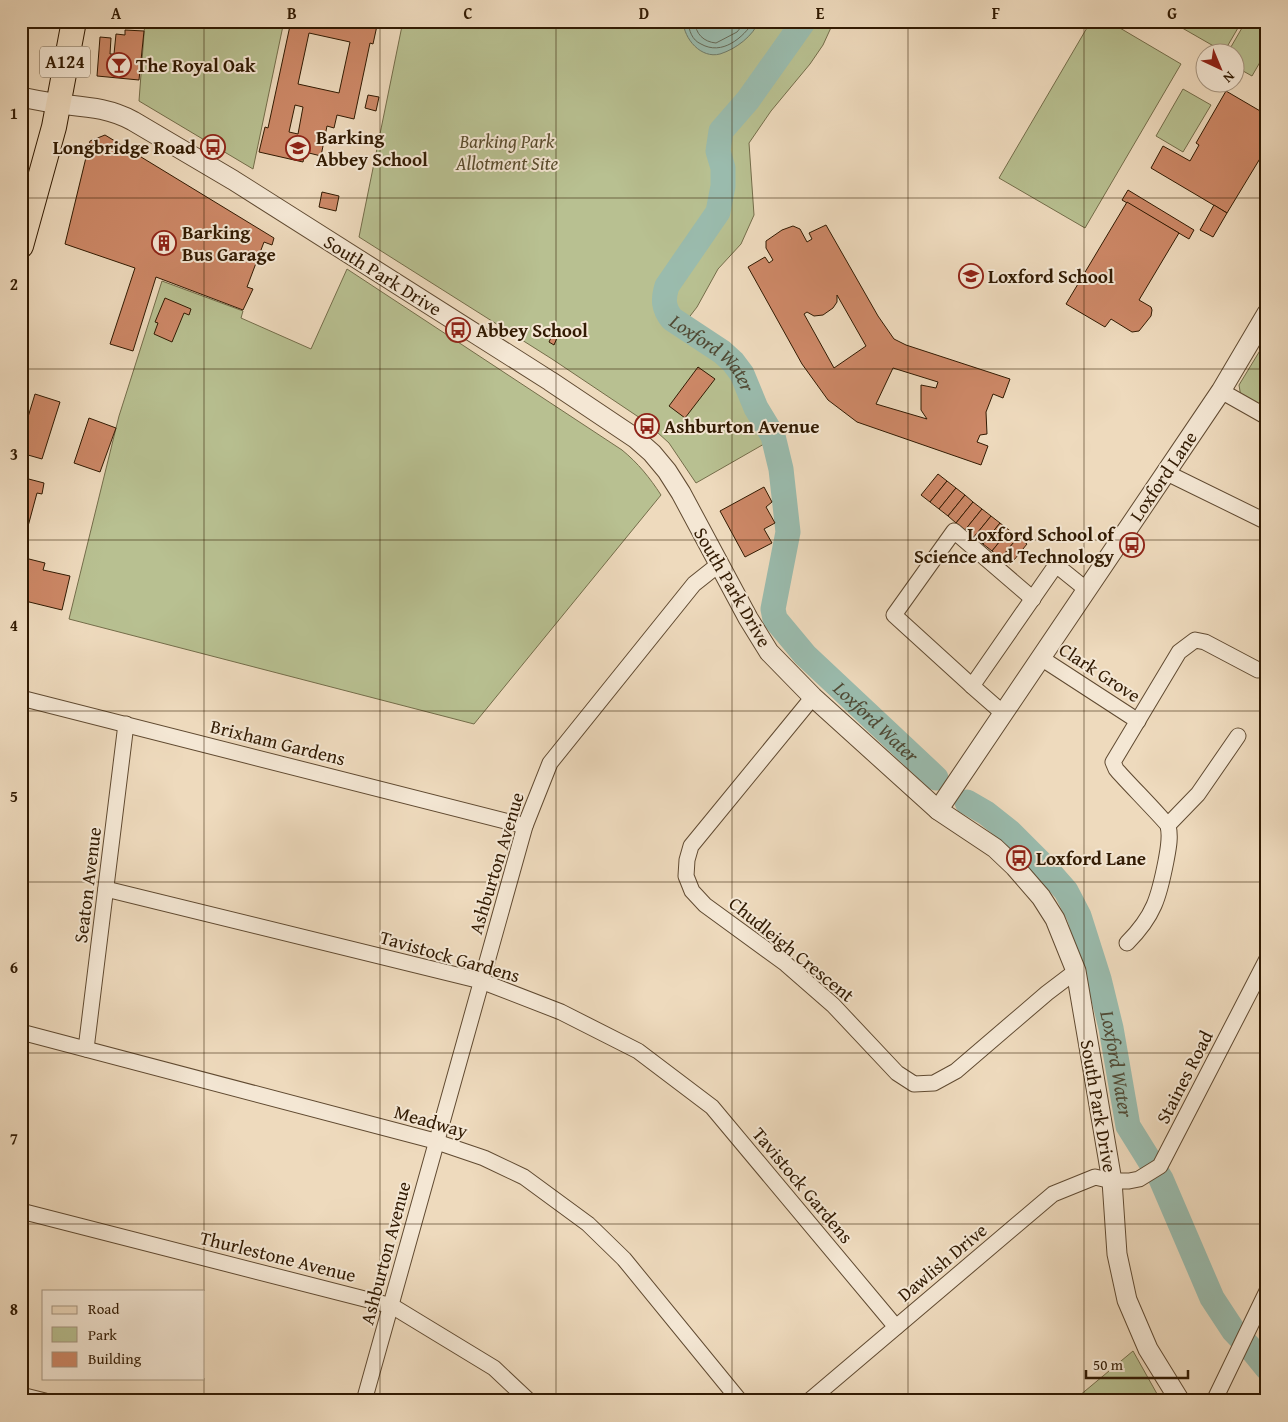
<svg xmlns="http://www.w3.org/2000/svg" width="1288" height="1422" viewBox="0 0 1288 1422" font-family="'Gentium Book Plus',serif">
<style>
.green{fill:#b8c091;stroke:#746d4a}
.water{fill:#9abbad;stroke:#707b69}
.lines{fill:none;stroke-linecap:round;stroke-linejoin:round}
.shore{stroke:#666a58;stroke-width:1}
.river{stroke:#9abbad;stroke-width:25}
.building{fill:#cd8867;stroke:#311a02;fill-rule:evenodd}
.minor-casing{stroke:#604a31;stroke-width:17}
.tertiary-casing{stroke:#604a31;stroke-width:21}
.primary-casing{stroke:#311a02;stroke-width:26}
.minor{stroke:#f4e7d4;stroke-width:15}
.tertiary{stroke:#f4e7d4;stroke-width:19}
.primary{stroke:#eedabd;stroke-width:24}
.grid{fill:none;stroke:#311a02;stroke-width:1;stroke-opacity:0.55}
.labels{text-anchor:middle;stroke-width:4;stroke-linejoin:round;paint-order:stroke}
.shield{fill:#f4e7d4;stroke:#6c5841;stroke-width:1}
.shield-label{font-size:18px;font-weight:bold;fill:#311a02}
.poi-label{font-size:19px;font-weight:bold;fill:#311a02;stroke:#f4e7d4;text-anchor:start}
.park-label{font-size:19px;font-style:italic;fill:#5a4c2d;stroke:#f4e7d4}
.street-label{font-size:19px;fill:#311a02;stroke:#f4e7d4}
.water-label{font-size:20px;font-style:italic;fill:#504a35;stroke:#f4e7d4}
.neatline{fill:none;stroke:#311a02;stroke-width:2}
.grid-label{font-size:16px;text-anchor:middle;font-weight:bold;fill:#311a02}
</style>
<rect width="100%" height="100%" fill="#eedabd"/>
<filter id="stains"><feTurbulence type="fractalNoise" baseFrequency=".004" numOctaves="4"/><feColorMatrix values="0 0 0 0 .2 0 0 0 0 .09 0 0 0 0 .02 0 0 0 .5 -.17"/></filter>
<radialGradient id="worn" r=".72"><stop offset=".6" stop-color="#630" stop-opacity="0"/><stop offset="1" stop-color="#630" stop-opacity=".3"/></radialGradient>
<g class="green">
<path d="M145 21H284L253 169 139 101Z"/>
<path d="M403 21H799L777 49 746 96 720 126 715 137 714 151 720 171 715 208 665 283 661 302 662 309 666 316 674 324 713 350 731 365 743 386 753 410 771 440 696 483 669 443 646 422 552 359 359 237Z"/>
<path d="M812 21H834L823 45 810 64 771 111 749 143 754 215 741 244 718 269 697 307 687 320 673 309 672 296 675 288 723 216C730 202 732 183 730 168 729 158 723 148 726 138 730 125 744 116 752 105 773 78 792 49 812 21Z"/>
<path d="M1091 21H1108L1181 64 1085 228 999 178Z"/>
<path d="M1170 21H1242L1224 52Z"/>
<path d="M1246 21H1267V50L1252 76 1236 67V52H1228Z"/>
<path d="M1183 89 1211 105 1183 152 1156 136Z"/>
<path d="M347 269 622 450C638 463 650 478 661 495L474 724 69 619 119 416 162 281 243 311 241 318 311 349Z"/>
<path d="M1267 339V410L1241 397 1239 385Z"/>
<path d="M1133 1351 1161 1401H1073Z"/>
</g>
<path class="water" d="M683 21H759C753 36 736 49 720 54 701 59 684 39 683 21Z"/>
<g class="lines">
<g class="shore">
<path d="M688 21C689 31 692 40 701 44 722 56 743 38 754 21"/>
<path d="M695 21C695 34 704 42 716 43L737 32 746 21"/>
</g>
<g class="river">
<path id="s1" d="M804 21 748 100 721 131 718 151 723 168V186L718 212 667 286C663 299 663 308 672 319L722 352 733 362 742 374 756 408 773 436 781 469 788 532 773 609 775 619 805 655 936 778"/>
<path id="s2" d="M967 802 986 813 1010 832 1044 866 1066 891 1079 916 1099 979 1111 1028 1128 1126 1161 1179 1212 1298 1233 1330 1254 1352 1267 1368"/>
</g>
</g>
<g class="building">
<path d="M291 21H378L373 44 370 43 354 119 337 115 334 128 327 126 321 156 305 152 303 162 259 152 265 127 268 128ZM309 33 350 42 339 93 298 84ZM295 105 303 107 298 134 289 132Z"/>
<path d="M125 30 144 31 139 80 97 76 100 37 111 38 110 54H114L116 34 125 35Z"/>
<path d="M1226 91 1267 115V147L1227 213 1151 168 1163 146 1190 161 1199 145 1196 143Z"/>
<path d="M368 95 379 97 376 111 365 108Z"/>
<path d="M105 135 274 238 272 245 264 242 247 287 253 289 243 310 156 277 133 351 110 344 135 268 65 244 90 141Z"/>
<path d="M1128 190 1194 230 1189 239 1122 200Z"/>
<path d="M322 192 339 196 336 211 319 207Z"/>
<path d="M1127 202 1179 233 1139 300 1151 307 1152 310 1151 316 1139 331 1132 332 1111 319 1105 327 1066 304Z"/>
<path d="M1214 205 1227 213 1213 237 1200 230Z"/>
<path d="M826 225 878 316 894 339 906 345 1010 379 1003 398 993 394 986 412 987 434 980 435 977 442 988 446 981 465 857 422 828 400 802 364 748 267 765 257 769 263 773 260 766 248V241L782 230 793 226 800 229 807 242 812 239 809 233ZM837 295 866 346 834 368 804 314 807 312 814 316 823 315 833 308 837 302ZM893 368 938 382 936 388 921 385V410L927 419 876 404Z"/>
<path d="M165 298 191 309 189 315 184 313 172 342 154 334 158 323 155 322Z"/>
<path d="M555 329 560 331 554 345 549 342Z"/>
<path d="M698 367 715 379 685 418 669 406Z"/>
<path d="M35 394 60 402 42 459 21 453V440Z"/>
<path d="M89 418 116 428 100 472 74 463Z"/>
<path d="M938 474 947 481 930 502 921 495Z"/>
<path d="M21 477 44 483 42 494 37 493 27 530 21 529Z"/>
<path d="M947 481 956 488 939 509 930 502Z"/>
<path d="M764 487 772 502 766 507 775 523 764 529 772 543 745 557 720 511Z"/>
<path d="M956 488 965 495 948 516 939 509Z"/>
<path d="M965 495 973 502 956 523 948 516Z"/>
<path d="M973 502 982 509 965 530 956 523Z"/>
<path d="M982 509 991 516 974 537 965 530Z"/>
<path d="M991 516 1000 523 983 544 974 537Z"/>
<path d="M1000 523 1009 530 992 551 983 544Z"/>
<path d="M1009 530 1018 537 1001 558 992 551Z"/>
<path d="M1018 537 1027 544 1010 565 1001 558Z"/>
<path d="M21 557 45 563 43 570 70 576 62 610 21 600Z"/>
</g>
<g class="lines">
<defs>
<g id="minor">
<path d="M1221 391 1267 417"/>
<path d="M1165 472 1267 522"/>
<path d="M1041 658 1138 721"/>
<path d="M972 686 894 615 954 531 1033 599"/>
<path d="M813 697 691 846 687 860 686 876 692 891 705 905 786 964 833 1005 897 1073 914 1084 934 1083 956 1071 1047 993 1076 971"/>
<path d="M21 698 525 826"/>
<path d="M1004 714 972 686 1056 565 1087 590"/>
<path d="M1168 825 1198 794 1238 736"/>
<path d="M106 889 481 981 561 1012 638 1051 712 1107 896 1327"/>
<path d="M1127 943C1154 916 1159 897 1166 861 1168 850 1171 837 1168 826 1166 821 1123 778 1116 769L1113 762 1179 652 1195 640 1205 642 1258 670"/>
<path d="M21 1032 431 1140 484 1158 524 1177 588 1224 624 1259 740 1401"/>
<path d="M86 1049 126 724"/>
<path d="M21 1211 392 1306 494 1368 529 1401"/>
<path d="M21 1395 45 1401"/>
<path d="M364 1401 525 826 550 763 694 584 718 565"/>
<path d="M809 1401 1053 1194 1095 1177 1112 1181H1129L1139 1179 1160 1166 1267 959"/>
<path d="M1214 1401 1267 1291"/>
</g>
<g id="tertiary">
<path d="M21 97C34 100 47 102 60 104 87 107 109 108 133 121L233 180 550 381 635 438 652 453 667 471 681 493 748 618 769 652 813 697 938 810 995 848 1015 867 1041 897 1055 919 1076 971 1112 1181 1117 1254 1127 1300 1148 1349 1180 1401"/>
<path d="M938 810 1221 391 1267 313"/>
</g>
<path id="primary" d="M21 246 54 127 74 21"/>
</defs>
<use href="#minor" class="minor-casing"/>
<use href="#tertiary" class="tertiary-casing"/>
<use href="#primary" class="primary-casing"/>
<use href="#minor" class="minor"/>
<use href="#tertiary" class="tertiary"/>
<use href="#primary" class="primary"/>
</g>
<path class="grid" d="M204 21V1291M380 21V1401M556 21V1401M732 21V1401M908 21V1401M1084 21V1401M21 198H1267M21 369H1267M21 540H1267M21 711H1267M21 882H1267M21 1053H1267M21 1224H1267M204 1378V1401"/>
<defs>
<symbol id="bar-ring" viewBox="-11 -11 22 22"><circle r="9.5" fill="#f4e7d4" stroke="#8f2418" stroke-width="1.5"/><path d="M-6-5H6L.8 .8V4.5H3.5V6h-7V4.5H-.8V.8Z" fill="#8f2418"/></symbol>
<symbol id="bus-ring" viewBox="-11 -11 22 22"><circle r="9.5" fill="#f4e7d4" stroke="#8f2418" stroke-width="1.5"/><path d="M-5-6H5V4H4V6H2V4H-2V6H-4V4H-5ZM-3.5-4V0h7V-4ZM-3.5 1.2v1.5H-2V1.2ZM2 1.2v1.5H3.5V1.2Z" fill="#8f2418"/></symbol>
<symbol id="school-ring" viewBox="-11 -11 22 22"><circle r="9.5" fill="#f4e7d4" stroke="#8f2418" stroke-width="1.5"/><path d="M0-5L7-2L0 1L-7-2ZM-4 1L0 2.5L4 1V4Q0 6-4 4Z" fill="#8f2418"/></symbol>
<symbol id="building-ring" viewBox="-11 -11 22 22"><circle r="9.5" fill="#f4e7d4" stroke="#8f2418" stroke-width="1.5"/><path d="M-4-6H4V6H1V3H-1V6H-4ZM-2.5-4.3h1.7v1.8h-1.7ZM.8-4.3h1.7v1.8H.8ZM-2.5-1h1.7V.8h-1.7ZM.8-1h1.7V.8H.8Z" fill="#8f2418"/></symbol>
</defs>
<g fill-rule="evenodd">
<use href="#bar-ring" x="105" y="51" width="28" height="28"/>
<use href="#bus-ring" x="199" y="133" width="28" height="28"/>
<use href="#school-ring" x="284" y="134" width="28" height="28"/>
<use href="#building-ring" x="150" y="229" width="28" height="28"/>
<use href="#school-ring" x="957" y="262" width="28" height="28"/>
<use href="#bus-ring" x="444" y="316" width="28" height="28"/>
<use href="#bus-ring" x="633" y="412" width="28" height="28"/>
<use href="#bus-ring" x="1118" y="531" width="28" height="28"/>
<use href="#bus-ring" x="1005" y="844" width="28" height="28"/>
</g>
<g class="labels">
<rect class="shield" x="40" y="46.5" width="50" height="31" rx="4"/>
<g class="shield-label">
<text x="65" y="68">A124</text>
</g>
<g class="poi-label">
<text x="136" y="72">The Royal Oak</text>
<text x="316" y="144">Barking<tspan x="316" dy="22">Abbey School</tspan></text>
<text x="196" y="154" text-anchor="end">Longbridge Road</text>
<text x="182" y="239">Barking<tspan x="182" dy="22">Bus Garage</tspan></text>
<text x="988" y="283">Loxford School</text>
<text x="476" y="337">Abbey School</text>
<text x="664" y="433">Ashburton Avenue</text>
<text x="1114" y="541" text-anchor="end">Loxford School of<tspan x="1114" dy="22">Science and Technology</tspan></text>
<text x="1036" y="865">Loxford Lane</text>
</g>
<g class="park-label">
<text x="507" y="148">Barking Park<tspan x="507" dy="22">Allotment Site</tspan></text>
</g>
<g class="street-label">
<text transform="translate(383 275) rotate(32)" y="7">South Park Drive</text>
<text transform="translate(1163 476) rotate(-56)" y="7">Loxford Lane</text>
<text transform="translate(733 587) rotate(60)" y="7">South Park Drive</text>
<text transform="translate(1100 672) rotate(33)" y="7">Clark Grove</text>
<text transform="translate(278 742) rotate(14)" y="7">Brixham Gardens</text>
<text transform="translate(496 863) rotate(-73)" y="7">Ashburton Avenue</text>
<text transform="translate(87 885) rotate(-83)" y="7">Seaton Avenue</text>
<text transform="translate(792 949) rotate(39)" y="7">Chudleigh Crescent</text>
<text transform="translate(450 956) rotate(16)" y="7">Tavistock Gardens</text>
<text transform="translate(1184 1077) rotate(-63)" y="7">Staines Road</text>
<text transform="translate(1099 1106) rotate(80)" y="7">South Park Drive</text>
<text transform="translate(431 1121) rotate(16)" y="7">Meadway</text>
<text transform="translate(803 1185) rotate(50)" y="7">Tavistock Gardens</text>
<text transform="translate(385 1253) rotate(-75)" y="7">Ashburton Avenue</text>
<text transform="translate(278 1256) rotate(14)" y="7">Thurlestone Avenue</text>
<text transform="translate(942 1262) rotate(-40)" y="7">Dawlish Drive</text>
</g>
<g class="water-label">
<text dy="7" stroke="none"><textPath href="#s1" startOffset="399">Loxford Water</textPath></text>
<text dy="7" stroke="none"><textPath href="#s1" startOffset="835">Loxford Water</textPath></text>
<text dy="7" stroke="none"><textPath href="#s2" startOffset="315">Loxford Water</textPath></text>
</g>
</g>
<rect width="1288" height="1422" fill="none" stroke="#eedabd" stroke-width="55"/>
<rect x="42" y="1290" width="162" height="90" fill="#f4e7d4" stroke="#a69580"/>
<rect x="52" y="1306" width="25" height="8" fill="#eedabd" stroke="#a69580"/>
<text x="88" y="1314" font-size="15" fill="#311a02">Road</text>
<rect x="52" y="1327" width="25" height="15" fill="#b8c091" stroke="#a69580"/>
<text x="88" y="1340" font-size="15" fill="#311a02">Park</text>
<rect x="52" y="1352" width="25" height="15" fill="#cd8867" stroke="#a69580"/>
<text x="88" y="1364" font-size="15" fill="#311a02">Building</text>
<g transform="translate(1220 68) rotate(136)"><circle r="24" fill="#f4e7d4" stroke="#a69580"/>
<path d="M0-4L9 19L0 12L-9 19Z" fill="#8f2418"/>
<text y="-8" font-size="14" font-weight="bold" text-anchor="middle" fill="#311a02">N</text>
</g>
<path d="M1086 1370v8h102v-8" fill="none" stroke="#311a02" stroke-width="2.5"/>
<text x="1093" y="1370" font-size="15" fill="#311a02" stroke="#f4e7d4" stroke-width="4" paint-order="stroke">50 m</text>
<rect x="28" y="28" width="1232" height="1366" class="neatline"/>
<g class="grid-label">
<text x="116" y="19">A</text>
<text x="292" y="19">B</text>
<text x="468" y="19">C</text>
<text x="644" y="19">D</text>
<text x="820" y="19">E</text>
<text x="996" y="19">F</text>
<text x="1172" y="19">G</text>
<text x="14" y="119">1</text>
<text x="14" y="290">2</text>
<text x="14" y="460">3</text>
<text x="14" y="631">4</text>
<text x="14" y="802">5</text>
<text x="14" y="973">6</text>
<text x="14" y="1144">7</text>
<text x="14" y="1315">8</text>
</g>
<rect width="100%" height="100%" filter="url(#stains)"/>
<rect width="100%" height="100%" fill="url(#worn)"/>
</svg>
